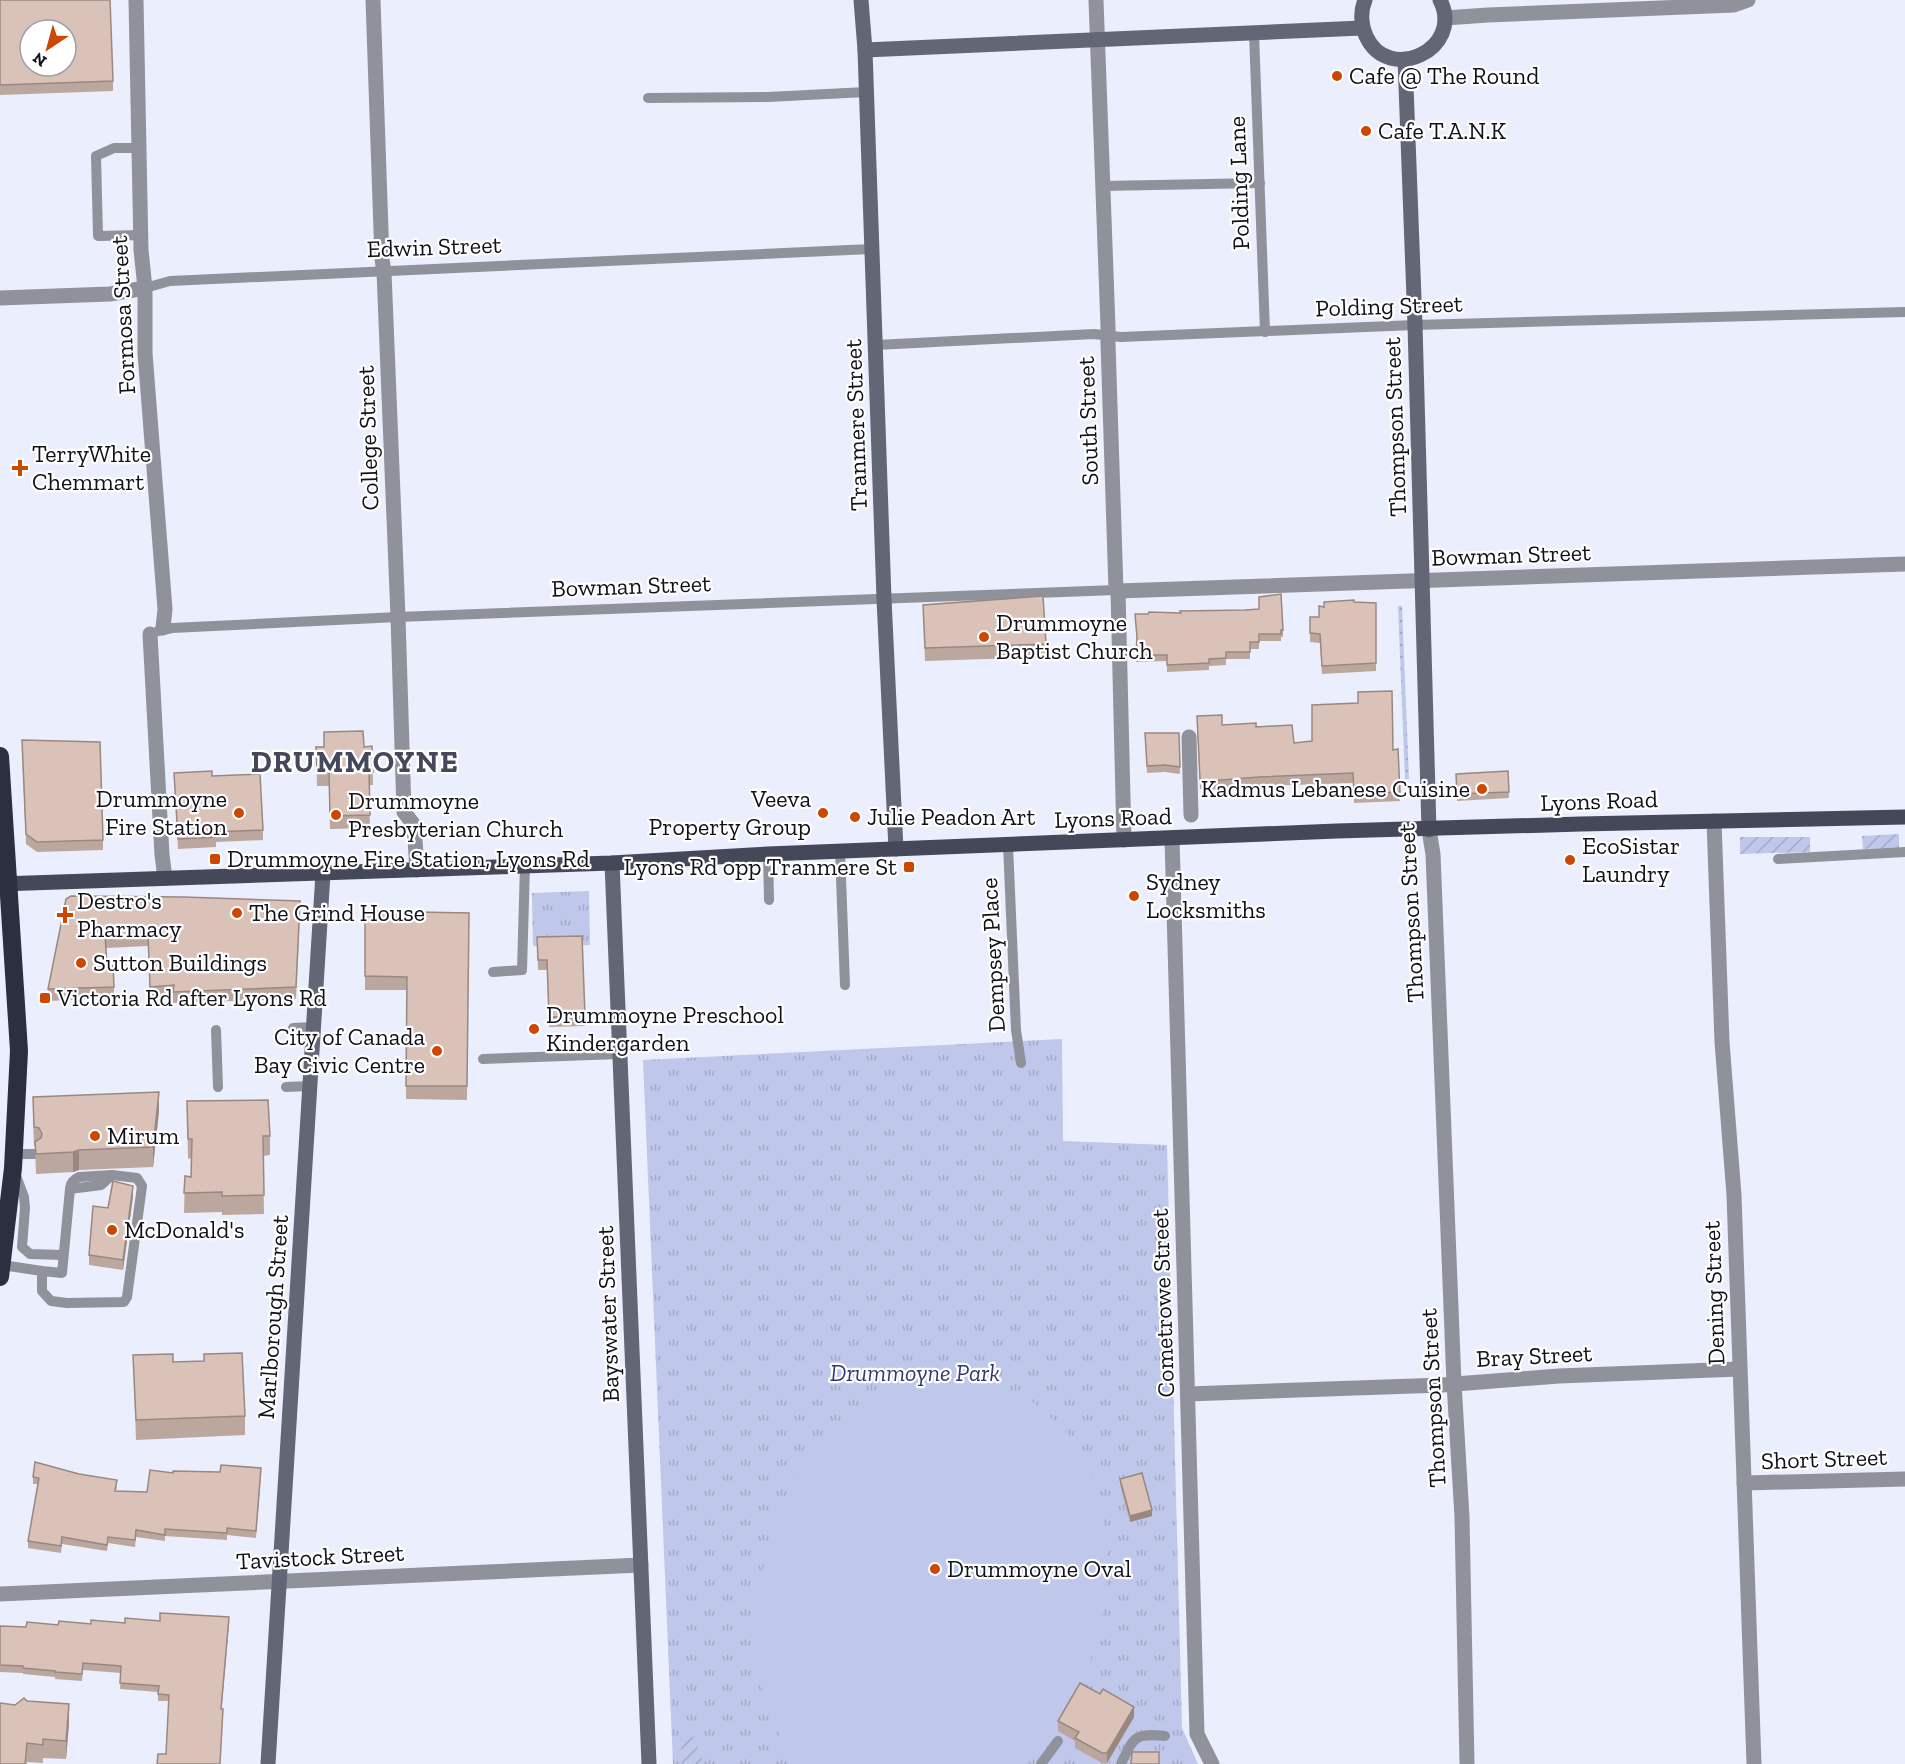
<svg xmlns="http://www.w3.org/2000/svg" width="1905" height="1764" viewBox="0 0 1905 1764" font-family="'Zilla Slab',serif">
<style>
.grass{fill:url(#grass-dots)}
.park{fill:url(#park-tufts)}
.garden{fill:url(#garden-furrows)}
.pitch{fill:#bfc7ea}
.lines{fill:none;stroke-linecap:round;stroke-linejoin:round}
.lane{stroke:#90929b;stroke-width:10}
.street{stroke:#90929b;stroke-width:15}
.secondary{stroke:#636674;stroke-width:15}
.primary{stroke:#444858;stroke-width:15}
.highway{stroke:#2b2f40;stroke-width:18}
.wall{fill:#bca79f}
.shaded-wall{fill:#998882}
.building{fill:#dbc2b9;stroke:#998882;stroke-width:1.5;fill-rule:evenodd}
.poi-dot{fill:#cc4700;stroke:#fff;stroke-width:2}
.labels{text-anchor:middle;stroke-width:4.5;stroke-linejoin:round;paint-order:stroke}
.poi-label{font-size:24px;fill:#101119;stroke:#fff;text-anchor:start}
.street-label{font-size:24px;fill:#101119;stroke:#fff}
.park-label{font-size:24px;font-style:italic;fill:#33396f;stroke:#fff}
.district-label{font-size:30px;font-weight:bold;letter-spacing:1.5px;fill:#44485a;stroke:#fff}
</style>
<defs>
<pattern id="grass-dots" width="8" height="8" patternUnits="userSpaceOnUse" patternTransform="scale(1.5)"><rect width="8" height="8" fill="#bfc7ea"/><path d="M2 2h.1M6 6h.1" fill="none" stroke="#a3aac8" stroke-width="1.8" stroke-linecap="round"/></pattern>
<pattern id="park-tufts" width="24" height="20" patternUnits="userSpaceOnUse" patternTransform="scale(1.5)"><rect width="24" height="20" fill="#bfc7ea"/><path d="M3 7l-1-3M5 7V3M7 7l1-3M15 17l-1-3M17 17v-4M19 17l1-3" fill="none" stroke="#a3aac8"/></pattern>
<pattern id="garden-furrows" width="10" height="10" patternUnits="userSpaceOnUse" patternTransform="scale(1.5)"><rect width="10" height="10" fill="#bfc7ea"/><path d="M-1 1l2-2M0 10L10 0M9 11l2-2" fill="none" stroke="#a3aac8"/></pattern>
</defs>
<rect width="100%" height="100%" fill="#ebeefc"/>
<path class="grass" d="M1398 606H1402L1409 779H1405Z"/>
<g class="park">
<path d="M589 891 590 945 533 946 532 893Z"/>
<path d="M1062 1039 1063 1141 1167 1145 1182 1728 1198 1764H673L643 1060Z"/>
</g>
<g class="garden">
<path d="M1899 834V848L1863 849 1862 836Z"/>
<path d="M1740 837H1810V852L1740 854Z"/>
<path d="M692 1735 704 1764H682L680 1736Z"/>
</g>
<path class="pitch" d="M957 1377C980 1382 1006 1385 1026 1398 1042 1409 1061 1425 1073 1441 1136 1529 1106 1694 1026 1764H801L780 1736 770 1716 758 1670 755 1613 760 1583 775 1516 796 1475 808 1458 836 1426 860 1406 886 1392 918 1380Z"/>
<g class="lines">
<g class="lane">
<path d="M1254 33 1265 332"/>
<path d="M648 98 768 97 866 92"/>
<path d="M139 148H114L96 156 98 236 141 235"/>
<path d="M1103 186 1260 183"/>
<path d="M145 288 170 281 871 249"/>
<path d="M876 345 1094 334 1121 337 1415 325 1905 312"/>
<path d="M158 631 172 628 398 617 1116 590"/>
<path d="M1008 845 1016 1030 1021 1063"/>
<path d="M840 851 845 985"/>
<path d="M768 854 769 900"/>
<path d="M1778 859 1905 852"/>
<path d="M493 972 522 970 525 865"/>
<path d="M293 1028 314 1027"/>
<path d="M216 1030 218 1087"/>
<path d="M483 1059 620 1054"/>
<path d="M286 1087 310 1086"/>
<path d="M13 1154H35"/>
<path d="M15 1173 24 1197 25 1208 22 1247 30 1254 63 1255"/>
<path d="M70 1189 101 1185 112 1175"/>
<path d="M2 1265 42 1271V1291L51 1301 67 1303 124 1302 127 1297 142 1186 137 1178 112 1175 79 1177C73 1180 71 1182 70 1189L62 1273 42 1271"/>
<path d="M1041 1764 1058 1741"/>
<path d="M1121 1764C1134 1736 1135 1733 1165 1736"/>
</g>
<g class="street">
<path d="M136 0 141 250 145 288V353L165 609 163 628"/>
<path d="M373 0 382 259 384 272 398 617 404 812 414 825 417 870"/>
<path d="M1096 0 1108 327V343L1116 590 1118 591 1124 840"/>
<path d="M1445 18 1488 15 1734 5 1748 0"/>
<path d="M0 298 110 294 145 288"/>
<path d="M1118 591 1905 564"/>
<path d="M150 634 162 855 165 878"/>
<path d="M1189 737 1191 815"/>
<path d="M1714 821 1722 1042 1734 1195 1754 1764"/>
<path d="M1429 830 1433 854 1454 1383 1462 1517 1467 1764"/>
<path d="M1172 838 1197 1734 1212 1764"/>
<path d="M1188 1394 1442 1385 1559 1376 1739 1369"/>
<path d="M1744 1483 1905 1479"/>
<path d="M0 1594 641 1565"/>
</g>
<g class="secondary">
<path d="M861 0 865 50 884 599 896 849"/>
<path d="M1365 0C1360 12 1361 24 1366 36 1388 85 1465 49 1440 0"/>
<path d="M865 50 1362 28"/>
<path d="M1405 59 1415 325 1429 830"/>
<path d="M612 863 649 1764"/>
<path d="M268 1764 323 873"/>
</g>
<path class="primary" d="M0 884 612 863 768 854 1337 831 1581 824 1905 817"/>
<path class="highway" d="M0 756 19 1051 13 1168 0 1277"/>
</g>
<g class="wall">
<path d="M0 0 113 81V91L0 95Z"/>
<path d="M1354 602 1376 603V671L1322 674 1320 643 1310 642V617H1319L1324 607Z"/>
<path d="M923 605 1046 644V657L925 661Z"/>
<path d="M1135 614 1283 630V637H1281V641H1259V649H1250V659H1226V665L1209 666V670L1167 672V661L1136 662 1137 641Z"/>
<path d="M1197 725H1222L1256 727 1294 743 1393 750 1398 749 1400 801 1354 803 1353 783 1259 786 1208 790 1200 789Z"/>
<path d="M1145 733H1179L1180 774 1165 772 1147 773Z"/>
<path d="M372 746 373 785H369L370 828 330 829 329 786H317L316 747Z"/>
<path d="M22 750 103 840V850L37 852 26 844Z"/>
<path d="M1508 771 1509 798 1457 801 1456 774Z"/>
<path d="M174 773 212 776 263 830V840L216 842V847L178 849Z"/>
<path d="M66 899 300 913 296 999 173 1003V997L150 999 148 946 106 948 107 965 114 987V998L48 1001V989Z"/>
<path d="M365 911 469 913 467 1100 406 1099 407 990H365Z"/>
<path d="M582 936 585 1026 549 1027 547 970H538L537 937Z"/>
<path d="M33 1097 159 1111 153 1167 79 1170 73 1172 36 1174 35 1147 34 1146 33 1117Z"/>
<path d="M187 1101 270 1136V1155L263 1156 264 1214 222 1215V1212L184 1213 185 1176 191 1177 192 1158 188 1159Z"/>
<path d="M133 1196 123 1270 89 1265V1255L108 1208Z"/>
<path d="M133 1355 173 1362 245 1416V1435L136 1440Z"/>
<path d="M173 1473 261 1475 256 1538 227 1535V1540L165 1536V1541L136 1537 135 1547 108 1543 107 1551 62 1544 61 1553 28 1548V1541L38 1484H33V1477L117 1487 116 1491 147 1492Z"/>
<path d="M1120 1479 1152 1516 1130 1522 1120 1485Z"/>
<path d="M160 1621 229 1624 166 1754 169 1701H158V1692L120 1689 121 1673 83 1670 82 1681 55 1679V1677L23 1674V1673L0 1672V1626L26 1627Z"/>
<path d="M27 1701 69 1723 66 1759 43 1758V1763L27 1762V1764H0L15 1705Z"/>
<path d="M1134 1717 1107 1763H1102L1075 1748V1741L1058 1731V1721Z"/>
</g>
<g class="shaded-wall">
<path d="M159 1092V1111L153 1167V1147Z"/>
<path d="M79 1150V1170L73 1172V1152Z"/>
<path d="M133 1186V1196L123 1270V1260Z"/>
<path d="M1152 1510V1516L1130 1522V1516Z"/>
<path d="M229 1617V1624L221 1715V1709Z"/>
<path d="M69 1704V1723L66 1759V1741Z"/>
<path d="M1134 1707V1717L1107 1763V1753Z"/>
</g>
<g class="building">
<path d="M0 0H110L113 81 0 85ZM30 30H66V66H30Z"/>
<path d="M1281 594 1283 630H1281V634H1259V642H1250V652H1226V658L1209 659V663L1167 665V655H1136L1137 637 1135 614H1148L1149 612 1181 613 1180 611 1245 610 1259 609V597Z"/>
<path d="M1043 596 1046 644 925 648 923 605Z"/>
<path d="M1354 600V602L1376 603V663L1322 666 1320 634 1310 633V617H1319V606L1324 607V602Z"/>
<path d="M1392 691 1393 750 1398 749 1400 792 1354 794 1353 773 1259 777 1208 781 1200 779 1197 716 1222 715V725L1256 723V727L1292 725 1294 743 1312 741V705L1358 703V692Z"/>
<path d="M363 731 364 747 372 746 373 772H369L370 815 330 816 329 772H317L316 747H324V732Z"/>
<path d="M1145 733H1179L1180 767 1165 765 1147 766Z"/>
<path d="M22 740 100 742 103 840 37 842 26 834Z"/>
<path d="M212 771V776L260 774 263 830 215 832 216 837 178 839 174 773Z"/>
<path d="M1508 771 1509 792 1457 794 1456 774Z"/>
<path d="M71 896 184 897 300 901 296 987 173 992 174 985 150 987 148 934 105 936 107 965 113 966 114 987 48 989 66 899Z"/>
<path d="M365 911 469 913 467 1086H406L407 977 365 976Z"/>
<path d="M582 936 585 1016 549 1017 547 960H538L537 937Z"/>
<path d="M159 1092 153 1147 79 1150 73 1152 36 1154 35 1142 41 1138 42 1134 39 1128 34 1127 33 1097Z"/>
<path d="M268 1100 270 1136H263L264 1195 222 1196V1192L184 1193 185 1176 191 1177 192 1139H188L187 1101Z"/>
<path d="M113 1181 133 1186 123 1260 89 1255 93 1206 108 1208Z"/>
<path d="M242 1353 245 1416 136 1420 133 1355 173 1354V1362L204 1361V1354Z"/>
<path d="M35 1462 79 1474 117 1480 115 1491 147 1492 150 1470 173 1473V1471L220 1472 221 1465 261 1468 256 1531 227 1528V1533L165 1529V1535L136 1530 135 1540 108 1537 107 1545 62 1537 61 1546 28 1541 39 1478 33 1477Z"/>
<path d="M1142 1473 1152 1510 1130 1516 1120 1479Z"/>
<path d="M160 1613 229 1617 221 1709H223L220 1764H157L158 1754H166L169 1695 158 1694 159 1686 120 1683 121 1666 83 1663 82 1674 55 1672V1671L23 1668V1666L0 1665V1626L26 1627 27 1622 58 1625 59 1621 91 1624V1620L125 1623V1618L160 1621Z"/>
<path d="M1080 1683 1100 1694 1103 1689 1134 1707 1107 1753H1102L1075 1738 1079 1732 1058 1721Z"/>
<path d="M24 1698 27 1701 69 1704 66 1741 43 1739V1745L27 1743 25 1764H0V1703L15 1705Z"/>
<path d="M1132 1752H1159V1764H1131Z"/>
</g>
<g class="poi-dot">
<circle cx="1337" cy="76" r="6"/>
<circle cx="1366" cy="131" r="6"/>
<path d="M17 459h6v6h6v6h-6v6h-6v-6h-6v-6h6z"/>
<circle cx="984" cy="637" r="6"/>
<circle cx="1482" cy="789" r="6"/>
<circle cx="239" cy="813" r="6"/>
<circle cx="823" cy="813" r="6"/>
<circle cx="336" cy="815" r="6"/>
<circle cx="855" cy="817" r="6"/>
<rect x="209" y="853" width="12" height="12" rx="3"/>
<circle cx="1570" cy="860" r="6"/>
<rect x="903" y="861" width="12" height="12" rx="3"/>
<circle cx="1134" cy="896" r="6"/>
<circle cx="237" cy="913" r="6"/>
<path d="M62 906h6v6h6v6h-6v6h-6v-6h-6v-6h6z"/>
<circle cx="81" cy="963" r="6"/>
<rect x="39" y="992" width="12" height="12" rx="3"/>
<circle cx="534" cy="1029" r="6"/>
<circle cx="437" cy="1051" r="6"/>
<circle cx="95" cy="1136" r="6"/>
<circle cx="112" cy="1230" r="6"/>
<circle cx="935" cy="1569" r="6"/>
</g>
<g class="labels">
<g class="poi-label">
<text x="1349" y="84">Cafe @ The Round</text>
<text x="1378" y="139">Cafe T.A.N.K</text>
<text x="32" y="462">TerryWhite<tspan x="32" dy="28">Chemmart</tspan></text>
<text x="996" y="631">Drummoyne<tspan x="996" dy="28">Baptist Church</tspan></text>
<text x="1470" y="797" text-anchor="end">Kadmus Lebanese Cuisine</text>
<text x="227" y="807" text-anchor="end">Drummoyne<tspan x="227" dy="28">Fire Station</tspan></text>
<text x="811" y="807" text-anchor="end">Veeva<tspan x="811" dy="28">Property Group</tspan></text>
<text x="348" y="809">Drummoyne<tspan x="348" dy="28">Presbyterian Church</tspan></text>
<text x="867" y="825">Julie Peadon Art</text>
<text x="1582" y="854">EcoSistar<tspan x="1582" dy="28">Laundry</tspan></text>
<text x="227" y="867">Drummoyne Fire Station, Lyons Rd</text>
<text x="897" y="875" text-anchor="end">Lyons Rd opp Tranmere St</text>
<text x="1146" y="890">Sydney<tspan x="1146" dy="28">Locksmiths</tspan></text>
<text x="77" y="909">Destro's<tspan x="77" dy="28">Pharmacy</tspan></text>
<text x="249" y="921">The Grind House</text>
<text x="93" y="971">Sutton Buildings</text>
<text x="57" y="1006">Victoria Rd after Lyons Rd</text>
<text x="546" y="1023">Drummoyne Preschool<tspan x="546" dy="28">Kindergarden</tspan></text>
<text x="425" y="1045" text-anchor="end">City of Canada<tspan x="425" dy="28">Bay Civic Centre</tspan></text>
<text x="107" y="1144">Mirum</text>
<text x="124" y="1238">McDonald's</text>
<text x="947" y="1577">Drummoyne Oval</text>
</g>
<g class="street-label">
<text transform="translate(1239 183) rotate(-92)" y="8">Polding Lane</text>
<text transform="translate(434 247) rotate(-2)" y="8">Edwin Street</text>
<text transform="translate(1389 306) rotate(-2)" y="8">Polding Street</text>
<text transform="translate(123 315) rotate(-93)" y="8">Formosa Street</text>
<text transform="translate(1088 421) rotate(-92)" y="8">South Street</text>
<text transform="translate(856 425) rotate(-92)" y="8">Tranmere Street</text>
<text transform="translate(1395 427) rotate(-92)" y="8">Thompson Street</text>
<text transform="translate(368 438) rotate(-92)" y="8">College Street</text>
<text transform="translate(1511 555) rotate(-2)" y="8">Bowman Street</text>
<text transform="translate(631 586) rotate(-2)" y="8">Bowman Street</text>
<text transform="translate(1599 801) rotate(-2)" y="8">Lyons Road</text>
<text transform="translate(1113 818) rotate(-2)" y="8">Lyons Road</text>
<text transform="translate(1411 913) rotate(-93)" y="8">Thompson Street</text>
<text transform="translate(993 955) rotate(-93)" y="8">Dempsey Place</text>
<text transform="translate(1714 1293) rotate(-92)" y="8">Dening Street</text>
<text transform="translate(1163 1303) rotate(-92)" y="8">Cometrowe Street</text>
<text transform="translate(608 1314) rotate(-92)" y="8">Bayswater Street</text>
<text transform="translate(273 1317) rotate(-86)" y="8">Marlborough Street</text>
<text transform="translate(1534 1356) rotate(-3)" y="8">Bray Street</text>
<text transform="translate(1433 1398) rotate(-93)" y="8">Thompson Street</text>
<text transform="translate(1824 1459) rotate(-2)" y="8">Short Street</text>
<text transform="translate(320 1557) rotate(-3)" y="8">Tavistock Street</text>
</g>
<g class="park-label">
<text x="915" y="1381">Drummoyne Park</text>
</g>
<g class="district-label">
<text x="355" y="772">DRUMMOYNE</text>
</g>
</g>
<g transform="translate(48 48) rotate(216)"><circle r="28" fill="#ffffff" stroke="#9fa0a3" stroke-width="1.5"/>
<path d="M0-4.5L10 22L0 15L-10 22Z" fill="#cc4700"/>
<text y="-9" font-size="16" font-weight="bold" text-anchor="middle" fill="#101119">N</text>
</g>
</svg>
